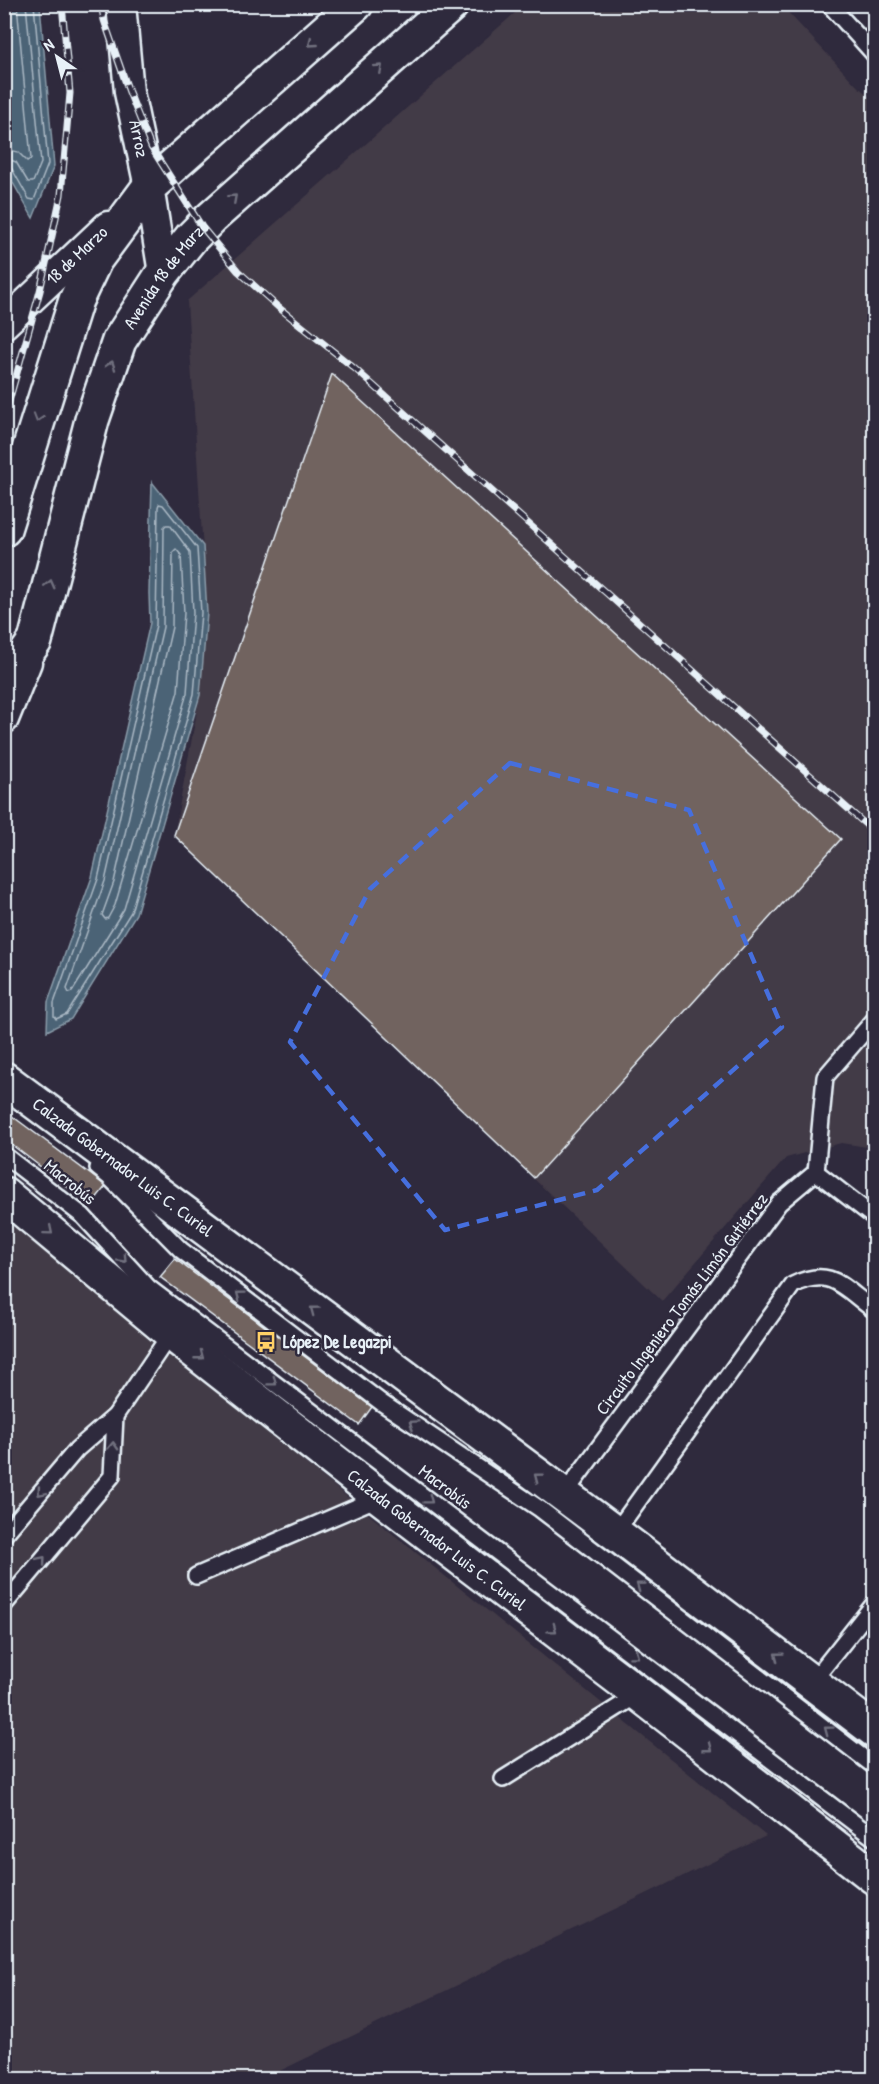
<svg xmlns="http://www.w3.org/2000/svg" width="879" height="2084" viewBox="0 0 879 2084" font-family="'Patrick Hand',sans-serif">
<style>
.built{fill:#433b47}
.water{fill:#4c6376;stroke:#8a9caa;stroke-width:1.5}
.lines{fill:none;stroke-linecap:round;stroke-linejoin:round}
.shore{stroke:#aab8c4;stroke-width:1.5}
.building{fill:#71635f;stroke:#e8f1f8;stroke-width:1.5}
.lane-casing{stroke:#e8f1f8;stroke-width:20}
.street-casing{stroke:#e8f1f8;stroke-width:33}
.secondary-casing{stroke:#e8f1f8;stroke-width:38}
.primary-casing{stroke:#e8f1f8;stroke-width:38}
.lane{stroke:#2f2a3d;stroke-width:15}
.street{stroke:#2f2a3d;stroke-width:28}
.secondary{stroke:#2f2a3d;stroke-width:33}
.primary{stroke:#2f2a3d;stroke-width:33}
.rail-casing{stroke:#e8f1f8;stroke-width:7}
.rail{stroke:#2f2a3d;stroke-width:4.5;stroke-dasharray:14;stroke-linecap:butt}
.oneway{stroke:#70707e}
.marked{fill:none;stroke:#466fde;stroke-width:4.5;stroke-dasharray:12 8;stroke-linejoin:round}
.labels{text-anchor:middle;stroke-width:5;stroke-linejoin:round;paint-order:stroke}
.street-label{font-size:18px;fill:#e8f1f8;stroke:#2f2a3d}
.poi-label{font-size:18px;font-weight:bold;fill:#e8f1f8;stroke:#2f2a3d;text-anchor:start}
</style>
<rect width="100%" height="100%" fill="#2f2a3d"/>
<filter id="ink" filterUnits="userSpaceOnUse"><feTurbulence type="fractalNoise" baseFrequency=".0167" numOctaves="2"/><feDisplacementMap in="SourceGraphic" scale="12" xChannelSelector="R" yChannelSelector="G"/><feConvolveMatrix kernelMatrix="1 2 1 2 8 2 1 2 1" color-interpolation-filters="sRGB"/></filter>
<g filter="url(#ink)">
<g class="built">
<path d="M524 5H781L858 87 874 100V1148L841 1143 786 1158 662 1301 174 835 200 695 207 613 187 301Z"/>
<path d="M4 1219 766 1836 263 2079H5Z"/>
</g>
<g class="water">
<path d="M4 5H40L54 166 33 218 8 174 5 153Z"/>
<path d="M152 482 203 546 207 613 200 695 136 914 71 1019 47 1031 48 1002 92 877 150 623 149 593Z"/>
</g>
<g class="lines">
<g class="shore">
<path d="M4 149 18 152 27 161 31 159 17 4"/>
<path d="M4 158 16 162 28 182H33L41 163 26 4"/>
<path d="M4 166 12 169 29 199 34 200 48 164 34 4"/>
<path d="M159 504 163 505 197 548 201 613 194 694 131 912 67 1014 56 1019 54 1016V1003L98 879 156 625 158 507Z"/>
<path d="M166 525H170L190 552 193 613 187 693 124 909 72 992 69 993 67 989 105 881 163 627 164 527Z"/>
<path d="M176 549 181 555 184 613 178 691 115 905 108 918 105 919 102 915 114 882 172 627 173 552Z"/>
</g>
</g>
<g class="building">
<path d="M332 374 841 839 534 1178 174 835Z"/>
<path d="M4 1110 106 1186 91 1205 4 1139Z"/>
<path d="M175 1259 372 1407 359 1425 160 1277Z"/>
</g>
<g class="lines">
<defs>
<g id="lane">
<path d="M829 4 874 54"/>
<path d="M4 1155 83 1216 149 1288 874 1838"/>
<path d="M98 1168 109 1177 181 1250 382 1403 540 1509 874 1766"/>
<path d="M816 1172 825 1077 874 1020"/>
<path d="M563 1496 779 1203 816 1172 874 1217"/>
<path d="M615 1533 793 1285C832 1266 843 1288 874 1310"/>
<path d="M4 1535 77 1449 115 1416 171 1333"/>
<path d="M196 1576 380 1497"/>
<path d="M4 1605 112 1476 115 1416"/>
<path d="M812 1682 874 1604"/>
<path d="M503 1779 639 1694"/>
</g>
<g id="street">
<path id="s1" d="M121 4 129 92 149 187 163 273"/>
<path id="s2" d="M4 324 108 226"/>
<path d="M4 719 27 662"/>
</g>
<g id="secondary">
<path d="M4 529 76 300 95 260 149 187 356 4"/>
<path id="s3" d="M4 685 35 641 92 420 119 341 163 273 191 238 211 218 452 4"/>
</g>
<g id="primary">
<path id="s4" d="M4 1079 615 1533 874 1730"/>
<path id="s5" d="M4 1194 171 1333 380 1497 639 1694 874 1877"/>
</g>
</defs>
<use href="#lane" class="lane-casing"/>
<use href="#street" class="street-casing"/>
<use href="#secondary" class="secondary-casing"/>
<use href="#primary" class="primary-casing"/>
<use href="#lane" class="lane"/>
<use href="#street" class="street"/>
<use href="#secondary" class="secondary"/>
<use href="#primary" class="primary"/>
<defs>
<g id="rail">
<path d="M101 4 104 20 129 92 151 147 202 227 238 271 278 307 354 368 874 832"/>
<path d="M4 419 40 291 61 195 70 93 62 4"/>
</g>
</defs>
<use href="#rail" class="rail-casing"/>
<use href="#rail" class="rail"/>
</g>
<defs><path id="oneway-chevron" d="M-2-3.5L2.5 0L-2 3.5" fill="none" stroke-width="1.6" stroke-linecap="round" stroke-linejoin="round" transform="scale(1.5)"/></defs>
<g class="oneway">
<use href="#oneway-chevron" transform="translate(312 43) rotate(139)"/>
<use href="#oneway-chevron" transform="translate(379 68) rotate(-42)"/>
<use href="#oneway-chevron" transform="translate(233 198) rotate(-42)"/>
<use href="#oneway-chevron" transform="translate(111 365) rotate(-71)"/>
<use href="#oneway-chevron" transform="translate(38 418) rotate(107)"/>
<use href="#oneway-chevron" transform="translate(50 584) rotate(-76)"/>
<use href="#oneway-chevron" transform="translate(49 1231) rotate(40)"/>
<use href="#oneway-chevron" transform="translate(123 1259) rotate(47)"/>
<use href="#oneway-chevron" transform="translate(240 1295) rotate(-143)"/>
<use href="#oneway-chevron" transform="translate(314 1310) rotate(-143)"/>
<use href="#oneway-chevron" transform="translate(200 1356) rotate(38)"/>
<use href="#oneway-chevron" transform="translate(273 1382) rotate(37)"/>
<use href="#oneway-chevron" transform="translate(413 1424) rotate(-146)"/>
<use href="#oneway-chevron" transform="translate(113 1446) rotate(-88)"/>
<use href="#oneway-chevron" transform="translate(538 1477) rotate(-143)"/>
<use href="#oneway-chevron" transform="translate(41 1492) rotate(130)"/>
<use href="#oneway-chevron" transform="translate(429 1500) rotate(37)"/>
<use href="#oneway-chevron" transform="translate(42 1560) rotate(-50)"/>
<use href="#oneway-chevron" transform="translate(640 1586) rotate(-143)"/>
<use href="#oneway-chevron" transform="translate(553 1629) rotate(37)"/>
<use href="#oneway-chevron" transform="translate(635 1655) rotate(37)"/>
<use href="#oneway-chevron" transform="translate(778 1656) rotate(-143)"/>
<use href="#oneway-chevron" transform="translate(828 1730) rotate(-143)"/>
<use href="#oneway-chevron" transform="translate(708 1748) rotate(38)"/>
</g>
</g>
<path class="marked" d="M510 763 689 810 782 1027 597 1190 445 1230 290 1042 370 889Z"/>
<defs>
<symbol id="bus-bare" viewBox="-9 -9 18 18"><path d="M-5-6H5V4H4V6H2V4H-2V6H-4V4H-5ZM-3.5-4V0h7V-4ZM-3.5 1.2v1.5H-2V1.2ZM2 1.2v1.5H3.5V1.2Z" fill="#ffd166" stroke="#2f2a3d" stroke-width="2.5" paint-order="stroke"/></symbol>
</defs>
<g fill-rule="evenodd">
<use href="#bus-bare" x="251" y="1327" width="30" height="30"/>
</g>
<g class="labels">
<g class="street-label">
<text dy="6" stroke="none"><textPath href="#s1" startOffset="136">Arroz</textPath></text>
<text dy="6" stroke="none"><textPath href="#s2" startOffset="100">18 de Marzo</textPath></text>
<text dy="6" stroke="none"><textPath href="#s3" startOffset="447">Avenida 18 de Marzo</textPath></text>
<text dy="6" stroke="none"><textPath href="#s4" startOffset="148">Calzada Gobernador Luis C. Curiel</textPath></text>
<text transform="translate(70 1182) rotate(39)" y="6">Macrobús</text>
<text transform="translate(682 1304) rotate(-53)" y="6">Circuito Ingeniero Tomás Limón Gutiérrez</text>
<text transform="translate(445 1487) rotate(37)" y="6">Macrobús</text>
<text dy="6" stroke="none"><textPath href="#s5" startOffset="554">Calzada Gobernador Luis C. Curiel</textPath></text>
</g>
<g class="poi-label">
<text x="283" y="1348">López De Legazpi</text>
</g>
</g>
<rect width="879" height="2084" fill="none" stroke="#2f2a3d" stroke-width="24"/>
<rect x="12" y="12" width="855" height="2060" fill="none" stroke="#e8f1f8" stroke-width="2" filter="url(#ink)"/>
<g transform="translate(57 57) rotate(325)" stroke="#2f2a3d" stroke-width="4.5" paint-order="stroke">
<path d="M0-4.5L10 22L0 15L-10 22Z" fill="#e8f1f8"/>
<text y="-9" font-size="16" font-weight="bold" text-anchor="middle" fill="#e8f1f8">N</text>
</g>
</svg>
